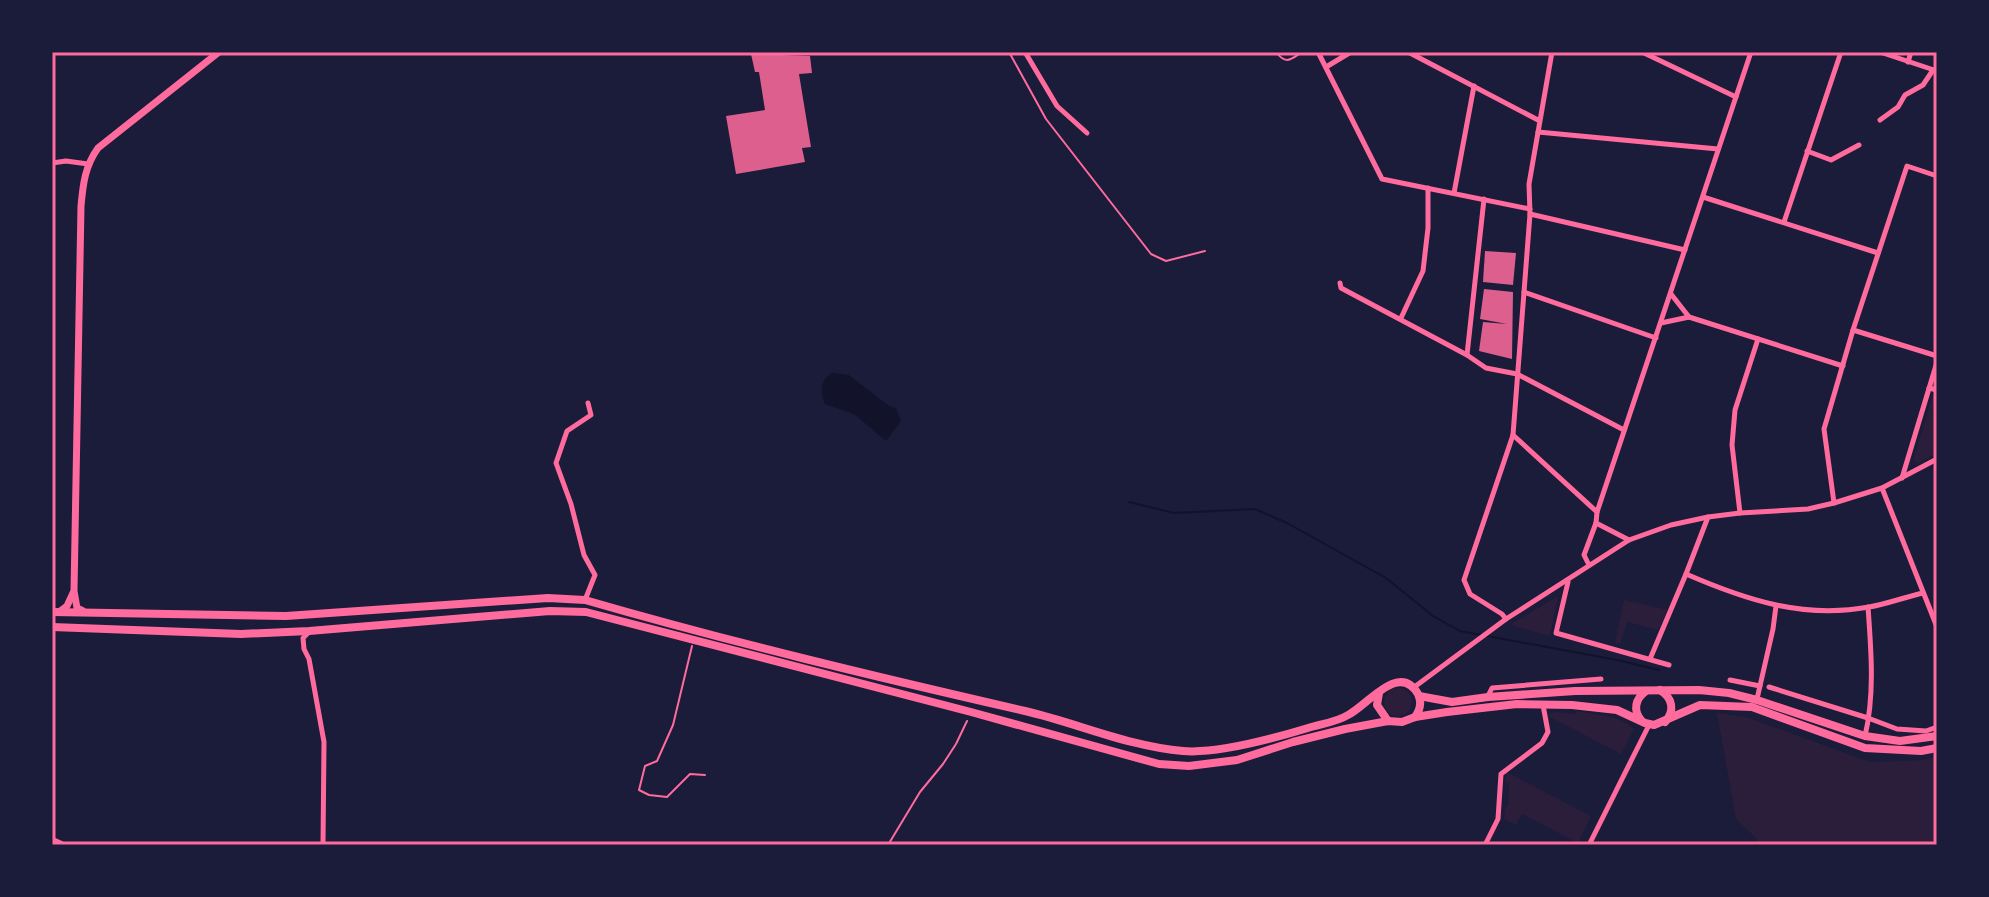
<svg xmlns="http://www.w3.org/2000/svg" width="1989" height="897" viewBox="0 0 1989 897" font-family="Overpass,sans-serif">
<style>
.green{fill:#2a1e3b}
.water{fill:#12122b}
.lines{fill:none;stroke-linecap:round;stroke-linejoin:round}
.stream{stroke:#12122b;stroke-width:2}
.building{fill:#dd5f8e}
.path{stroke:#ff6b9d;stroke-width:2}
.service{stroke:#ff6b9d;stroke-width:2}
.minor{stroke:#ff6b9d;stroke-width:5}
.secondary{stroke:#ff6b9d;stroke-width:7}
.trunk{stroke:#ff6b9d;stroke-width:8}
.neatline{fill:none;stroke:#ff6b9d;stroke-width:3}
</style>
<rect width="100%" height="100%" fill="#1b1b3a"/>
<g class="green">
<path d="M1933 395 1937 396V454L1918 463 1913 460Z"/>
<path d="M1558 596 1550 636 1510 625Z"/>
<path d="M1624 600 1668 610 1658 630 1627 622 1620 644 1615 643Z"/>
<circle cx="1398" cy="702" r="14"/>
<path d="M1576 711C1596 715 1620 715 1634 729L1621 754 1548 716 1553 712 1576 714Z"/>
<path d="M1717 713 1746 717 1870 762 1922 760 1937 757V845H1755L1758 840 1736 819Z"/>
<path d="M1506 772 1591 816 1578 843 1522 814 1516 825 1504 819 1505 807 1508 806 1509 783H1506Z"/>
</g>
<path class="water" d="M832 373 849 375 889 406 896 408 901 421 886 441 854 414 825 404C820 391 820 380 832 373Z"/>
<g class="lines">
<path class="stream" d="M1129 502 1174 513 1255 509 1287 523 1386 578 1433 616 1460 631 1617 660 1659 670"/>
</g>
<g class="building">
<path d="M751 54 810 56 812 73 799 74 811 147 802 148 805 162 736 174 726 116 765 110 759 72H755Z"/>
<path d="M1485 251 1516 253 1513 285 1483 282Z"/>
<path d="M1484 289 1513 292 1512 359 1479 351 1483 322 1507 324 1480 319Z"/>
</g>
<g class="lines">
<g class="path">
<path d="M692 646 673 725 657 761 645 766 639 790 649 795 667 797 690 774 705 775"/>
<path d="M888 845 920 792 943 764 956 744 967 721"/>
</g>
<g class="service">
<path d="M1009 52 1046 119 1151 254 1166 261 1205 251"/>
<path d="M1276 52C1286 65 1290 60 1302 52"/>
</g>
<g class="minor">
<path d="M1025 52 1057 106 1087 133"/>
<path d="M1318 52 1382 179 1530 209"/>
<path d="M1408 52 1538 120"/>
<path d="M1642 52 1736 97"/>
<path d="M1880 52 1937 71"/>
<path d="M1908 62 1911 52"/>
<path d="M1326 67 1351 52"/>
<path d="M1880 120 1898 107 1905 95 1923 85 1933 70"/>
<path d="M1538 132 1718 149"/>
<path d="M1807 151 1831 160 1859 145"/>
<path d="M52 163 66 161 88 164"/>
<path d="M1454 193 1474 86"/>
<path d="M1703 197 1878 253"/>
<path d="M1530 214 1685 250"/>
<path d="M1784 222 1841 52"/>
<path d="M1340 283 1341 288 1467 355 1486 368 1517 374 1624 430"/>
<path d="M1524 292 1656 338"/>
<path d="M1671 294 1689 317"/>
<path d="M1401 318 1423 271 1428 228V188"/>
<path d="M1661 323 1689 317 1843 366"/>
<path d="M1853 330 1937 356"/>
<path d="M1467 355 1484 199"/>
<path d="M1929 388 1937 390"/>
<path d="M1513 435 1597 512"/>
<path d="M1902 478 1937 362"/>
<path d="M1882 488 1937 627"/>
<path d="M1834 503 1824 429 1853 330 1907 166 1937 176"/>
<path d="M1740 513 1732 445 1735 410 1758 339"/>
<path d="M1596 523 1629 540"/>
<path d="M1589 565 1584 555 1596 523 1597 512 1751 52"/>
<path d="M1686 574C1746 600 1803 619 1869 607 1887 604 1905 597 1923 593"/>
<path d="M1568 582 1556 633 1669 665"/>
<path d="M585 600 595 575 584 555 571 504 556 463 567 431 591 415 588 403"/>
<path d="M1506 619 1502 614 1470 594 1464 580 1513 435 1530 214 1529 184 1552 52"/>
<path d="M309 632 303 638 304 649 309 659 324 742 323 845"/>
<path d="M1650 659 1686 574 1708 517"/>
<path d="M1730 680 1760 686"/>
<path d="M1769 687 1868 718 1897 729 1926 731 1937 727"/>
<path d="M1413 688 1506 619 1629 540 1671 525 1708 517 1740 513 1808 509 1834 503 1882 488 1937 459"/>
<path d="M1488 696 1492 688 1601 679"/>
<path d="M1757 699 1773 629 1776 606"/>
<path d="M1865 736C1875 694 1871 649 1868 607"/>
<path d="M1371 845H1375"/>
<path d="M1485 845 1498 819 1501 774 1542 743 1548 732 1543 705"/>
<path d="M1589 845 1649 725"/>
</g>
<g class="secondary">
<path d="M83 611 77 608 74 591 81 206C83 184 85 166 98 148L219 52"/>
<path d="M59 612 67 606 73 593"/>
</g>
<g class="trunk">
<path d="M52 612 286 616 548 598 585 600C730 642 877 677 1025 711 1077 723 1130 747 1183 751 1217 754 1275 738 1308 728 1321 724 1337 722 1348 715 1367 706 1399 661 1418 694 1422 702 1420 710 1415 717"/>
<path d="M52 627 241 634 309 631 550 611 586 612 971 712 1159 764 1189 766 1237 760 1293 742 1345 729 1388 721 1402 722 1415 717 1447 712 1517 704 1572 705 1617 710 1645 723 1654 725 1700 705 1752 707 1865 748 1921 751 1937 748"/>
<path d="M1660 690C1673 698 1675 711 1665 722"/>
<path d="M1379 693 1377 705 1388 721"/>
<path d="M1419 696 1452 702 1488 697 1575 691 1699 690 1729 693 1757 700 1865 736 1900 741 1937 736"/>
<path d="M1641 720C1633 710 1635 699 1646 691"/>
<path d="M52 841 61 845"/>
</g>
</g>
<rect width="1989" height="897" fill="none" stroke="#1b1b3a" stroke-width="108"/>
<rect x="54" y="54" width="1881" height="789" class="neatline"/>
</svg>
